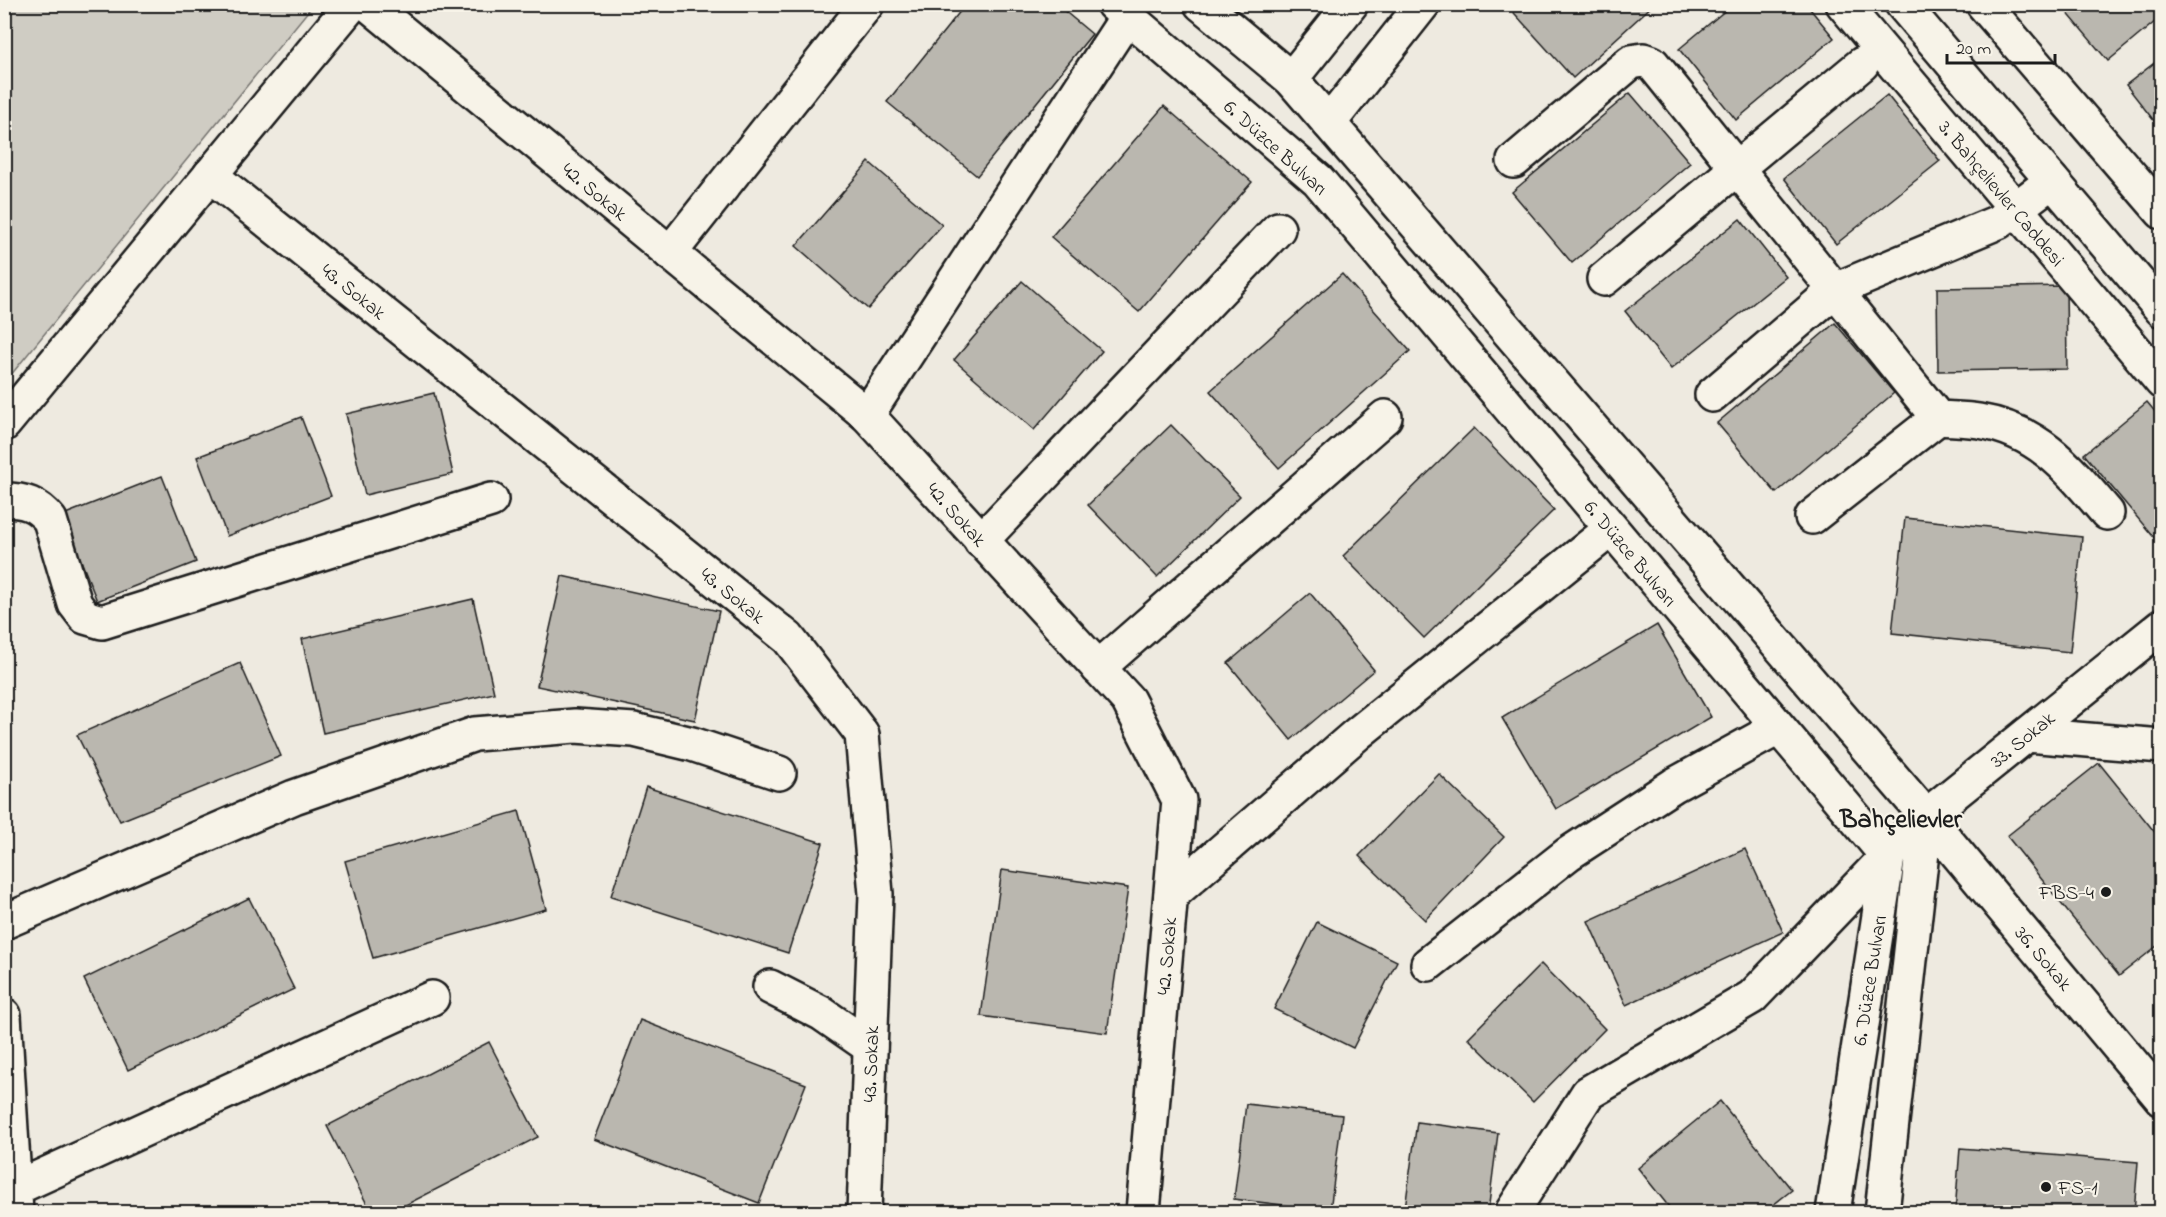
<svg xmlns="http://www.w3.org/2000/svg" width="2166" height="1217" viewBox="0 0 2166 1217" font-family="'Indie Flower',sans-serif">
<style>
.green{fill:#cfccc3;stroke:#767470;stroke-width:1.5}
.building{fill:#bab7af;stroke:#1c1c1c;stroke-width:1.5}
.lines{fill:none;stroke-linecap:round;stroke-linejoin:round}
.minor-casing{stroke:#1c1c1c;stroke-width:38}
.major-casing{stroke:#1c1c1c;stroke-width:38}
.minor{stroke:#f7f3e8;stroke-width:33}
.major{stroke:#f7f3e8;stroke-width:33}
.poi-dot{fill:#1c1c1c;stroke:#f7f3e8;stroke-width:2}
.labels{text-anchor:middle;stroke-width:4.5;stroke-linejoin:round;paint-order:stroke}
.street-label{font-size:20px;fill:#1c1c1c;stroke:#f7f3e8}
.poi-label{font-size:20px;fill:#1c1c1c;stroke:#f7f3e8;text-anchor:end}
.district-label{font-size:26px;font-weight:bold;fill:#1c1c1c;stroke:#f7f3e8}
</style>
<rect width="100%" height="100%" fill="#eeeae0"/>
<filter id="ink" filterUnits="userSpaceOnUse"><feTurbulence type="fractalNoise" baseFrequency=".0167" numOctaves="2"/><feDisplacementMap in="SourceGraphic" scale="12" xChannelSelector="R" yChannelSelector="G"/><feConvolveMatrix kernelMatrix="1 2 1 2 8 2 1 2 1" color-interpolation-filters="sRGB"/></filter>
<g filter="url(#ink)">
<path class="green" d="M4 5H313L10 376 4 299Z"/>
<g class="building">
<path d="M966 4H1056L1092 34 977 176 887 102Z"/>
<path d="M1506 4H1654L1573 78Z"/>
<path d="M1733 4H1806L1834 38 1736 120 1679 49Z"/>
<path d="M2060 4H2162V16L2108 61Z"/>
<path d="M2162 57V131L2126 85Z"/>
<path d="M1630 93 1690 163 1572 263 1512 192Z"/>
<path d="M1887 95 1940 161 1836 244 1784 178Z"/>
<path d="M1164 106 1252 182 1139 312 1051 237Z"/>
<path d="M869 162 942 225 868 309 796 246Z"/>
<path d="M1740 219 1786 277 1671 369 1625 311Z"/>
<path d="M1342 274 1410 351 1279 468 1210 391Z"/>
<path d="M1022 281 1102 351 1034 430 954 360Z"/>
<path d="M2066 286 2067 369 1938 371 1937 288Z"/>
<path d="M1835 323 1894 393 1776 493 1717 423Z"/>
<path d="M434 393 453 474 365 495 346 414Z"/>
<path d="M2147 402 2162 420V547L2084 454Z"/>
<path d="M301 417 331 496 227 536 197 457Z"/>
<path d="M1171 425 1240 496 1157 577 1088 505Z"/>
<path d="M1474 428 1554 510 1424 638 1343 556Z"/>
<path d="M162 476 196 562 97 601 63 515Z"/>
<path d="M1905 518 2082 537 2070 652 1892 633Z"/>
<path d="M562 576 719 611 695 720 537 686Z"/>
<path d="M1310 593 1374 670 1291 740 1228 663Z"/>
<path d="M473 599 494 693 323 733 302 639Z"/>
<path d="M1657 625 1711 717 1556 809 1502 718Z"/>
<path d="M240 663 281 756 120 821 77 735Z"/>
<path d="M2099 763 2162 841V942L2119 976 2007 836Z"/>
<path d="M1439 774 1504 837 1425 920 1359 856Z"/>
<path d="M646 787 823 843 788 953 611 896Z"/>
<path d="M519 811 546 909 373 958 345 861Z"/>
<path d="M1745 849 1783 932 1626 1005 1588 921Z"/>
<path d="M1002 870 1128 888 1107 1033 981 1016Z"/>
<path d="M249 898 294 989 128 1070 84 979Z"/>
<path d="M1317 922 1397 961 1353 1048 1274 1009Z"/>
<path d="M1541 964 1605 1029 1533 1102 1468 1038Z"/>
<path d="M640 1020 806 1084 759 1203 594 1139Z"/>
<path d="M489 1042 538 1137 392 1212H371L327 1126Z"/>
<path d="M1720 1101 1792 1190 1764 1212H1673L1638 1168Z"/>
<path d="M1246 1104 1342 1115 1330 1211 1234 1199Z"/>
<path d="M1417 1122 1498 1133 1488 1212H1439L1405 1208Z"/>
<path d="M1960 1148 2138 1162 2134 1212H1955Z"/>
</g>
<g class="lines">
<defs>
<g id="minor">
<path d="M368 4 867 415 1128 700 1179 800 1143 1212"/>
<path d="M1113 4 1318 180 1888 857 1833 1212"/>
<path d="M1201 4 1291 79 1926 816 2162 1099"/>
<path d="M1843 4 2162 382"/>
<path d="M1902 4 2162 310"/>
<path d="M1983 4 2162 212"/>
<path d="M1514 161 1631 62 1643 60 1652 63 1938 418C1951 419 1966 419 1979 421 2040 431 2070 470 2107 513"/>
<path d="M210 175 788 638 862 734 876 894 864 1212"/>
<path d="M670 253 867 4"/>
<path d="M1604 279 1862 64"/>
<path d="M1712 395 1835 290 1998 222 2052 181"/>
<path d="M867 415 1127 17"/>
<path d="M4 424 352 4"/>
<path d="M4 500C25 500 37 504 50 520L75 604 85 617 102 622 491 500"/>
<path d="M1812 517 1938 418"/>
<path d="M981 541 1278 229"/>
<path d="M1098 668 1385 417"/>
<path d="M2027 735 2162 746"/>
<path d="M1171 895 1357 734 1611 529"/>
<path d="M4 922 294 797 475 734 575 726 634 730 692 744 779 773"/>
<path d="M1428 964 1568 854 1674 785 1778 728"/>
<path d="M770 987 821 1013 870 1047"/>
<path d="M4 1015 16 1212"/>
<path d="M14 1189 432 998"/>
<path d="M1512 1212 1588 1093 1752 997 1926 816 2162 626"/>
<path d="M1882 1212 1926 816"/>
</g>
<g id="major">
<path d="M1291 79 1351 4"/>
<path d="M1329 123 1423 4"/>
</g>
</defs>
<use href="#minor" class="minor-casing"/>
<use href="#major" class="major-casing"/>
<use href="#minor" class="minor"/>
<use href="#major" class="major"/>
</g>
</g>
<g class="poi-dot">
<circle cx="2106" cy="892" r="6"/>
<circle cx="2046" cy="1187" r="6"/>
</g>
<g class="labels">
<g class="street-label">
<text transform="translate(1276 147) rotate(42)" y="7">6. Düzce Bulvarı</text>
<text transform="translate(595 191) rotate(40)" y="7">42. Sokak</text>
<text transform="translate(2002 193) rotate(50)" y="7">3. Bahçelievler Caddesi</text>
<text transform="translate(354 291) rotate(39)" y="7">43. Sokak</text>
<text transform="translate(957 514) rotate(48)" y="7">42. Sokak</text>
<text transform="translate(1631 553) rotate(50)" y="7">6. Düzce Bulvarı</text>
<text transform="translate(733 595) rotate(39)" y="7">43. Sokak</text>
<text transform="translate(2022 739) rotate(-39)" y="7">33. Sokak</text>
<text transform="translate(1166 956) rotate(-85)" y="7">42. Sokak</text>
<text transform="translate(2044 958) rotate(50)" y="7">36. Sokak</text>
<text transform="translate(1869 980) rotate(-81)" y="7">6. Düzce Bulvarı</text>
<text transform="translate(870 1064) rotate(-88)" y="7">43. Sokak</text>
</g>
<g class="poi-label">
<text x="2094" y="899">FBS-4</text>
<text x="2058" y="1194" text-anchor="start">FS-1</text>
</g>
<g class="district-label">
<text x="1901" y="827">Bahçelievler</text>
</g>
</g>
<rect width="2166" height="1217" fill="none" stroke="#f7f3e8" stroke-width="24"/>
<rect x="12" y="12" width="2142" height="1193" fill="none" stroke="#1c1c1c" stroke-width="2" filter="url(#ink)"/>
<path d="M1947 54v9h108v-9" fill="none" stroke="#1c1c1c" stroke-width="3"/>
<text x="1956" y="54" font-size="18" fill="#1c1c1c" stroke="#f7f3e8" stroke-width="4.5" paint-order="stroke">20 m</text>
</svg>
